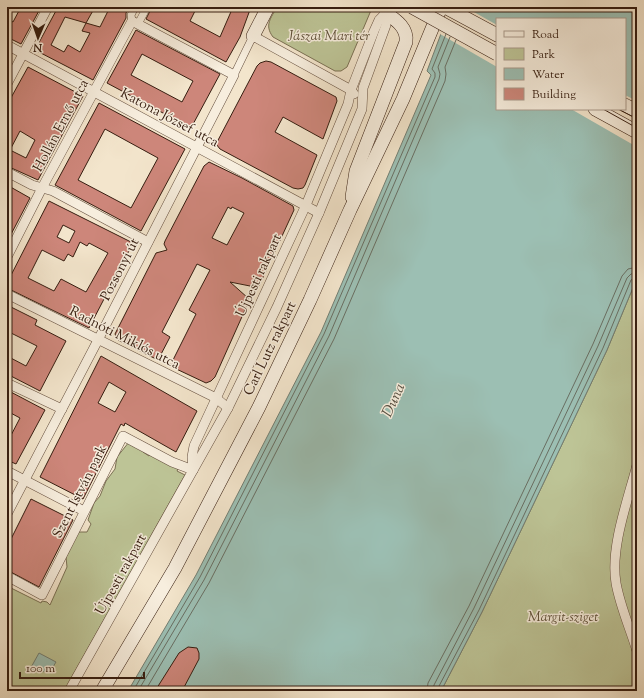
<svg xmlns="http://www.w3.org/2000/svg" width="644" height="698" viewBox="0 0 644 698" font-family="'Sorts Mill Goudy',serif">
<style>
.green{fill:#bdc496;stroke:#7a7053}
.water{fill:#9cbfb3;stroke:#737e72;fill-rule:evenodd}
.pier{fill:#f3e5cc}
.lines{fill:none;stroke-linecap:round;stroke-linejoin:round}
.shore{stroke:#696e62;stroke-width:1}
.building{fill:#cd867a;stroke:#361d10;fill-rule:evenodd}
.pedestrian-casing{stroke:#654f3f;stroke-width:8}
.minor-casing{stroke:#654f3f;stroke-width:10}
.secondary-casing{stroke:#361d10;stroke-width:14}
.pedestrian{stroke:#f7eede;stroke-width:7}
.minor{stroke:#f7eede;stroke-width:9}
.secondary{stroke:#f7eede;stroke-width:13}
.tram{stroke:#361d10;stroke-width:1}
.secondary-bridge-casing{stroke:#361d10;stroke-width:14;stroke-linecap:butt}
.secondary-bridge{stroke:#f7eede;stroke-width:13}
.labels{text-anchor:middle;stroke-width:3;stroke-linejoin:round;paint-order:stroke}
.park-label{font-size:14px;font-style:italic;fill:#5e4f38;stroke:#f7eede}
.street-label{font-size:14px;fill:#361d10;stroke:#f7eede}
.water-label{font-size:15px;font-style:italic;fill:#554e41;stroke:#f7eede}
</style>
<rect width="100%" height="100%" fill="#f3e5cc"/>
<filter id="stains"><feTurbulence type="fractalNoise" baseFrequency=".005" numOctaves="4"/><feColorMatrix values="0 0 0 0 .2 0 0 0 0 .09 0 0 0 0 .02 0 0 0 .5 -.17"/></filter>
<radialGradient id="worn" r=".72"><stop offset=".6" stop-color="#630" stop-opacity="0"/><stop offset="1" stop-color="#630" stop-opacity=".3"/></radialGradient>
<g class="green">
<path d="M277 7H366L372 8 347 67 341 71H335L273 37C264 25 271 18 277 7Z"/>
<path d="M637 278V691H441L482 612 607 350Z"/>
<path d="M129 442 138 447 143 452 149 456 151 454 178 469 177 471 185 475 64 691H7V586L41 603 42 601 47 602 50 605 67 567 66 557 78 532H87L91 524 88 520 94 503 100 496 106 481 115 469 117 457Z"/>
</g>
<g class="water">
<path d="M451 7H637V278L607 350 482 612 441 691H128L196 575 321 332 431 75 427 71ZM497 19H625V109H497Z"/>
<path d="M39 653 56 662 50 672 29 671Z"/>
</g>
<g class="pier">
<path d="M449 7H465L497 25V67L440 34Z"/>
<path d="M625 95 637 101V147L571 109H625Z"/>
</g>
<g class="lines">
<g class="shore">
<path d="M133 691 200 577 324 334 435 77V73L432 69 446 34"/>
<path d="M138 691 204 580 329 336 439 79 440 74 438 67 450 37"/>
<path d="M145 691 209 583 334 339 445 81 446 74 445 67 456 40"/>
<path d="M427 691 428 683 469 606 593 344 622 276 628 269 637 267"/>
<path d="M433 691 434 685 474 608 598 346 627 278 631 274 637 273"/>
<path d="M438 691V688L479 610 603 348 631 280 634 278H637"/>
</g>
</g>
<g class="building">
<path d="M21 7H41L21 44 7 37V19L13 22Z"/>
<path d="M58 7H95L86 23 100 27 110 7H129L126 13V18L93 80 35 50ZM65 17 86 23 82 31 90 33 80 52 68 45 64 52 51 45Z"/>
<path d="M152 7H188L195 11 190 21 220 37 233 7H251L240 37 226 62 146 19Z"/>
<path d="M136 30 220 74 191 128 107 83ZM142 54 193 81 182 102 131 75Z"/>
<path d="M266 61 271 62 334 96 336 97 337 101 323 139 283 117 275 132 317 155 305 185 303 188 298 189 293 188 220 149 216 144 257 66 260 63Z"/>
<path d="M28 67 83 96 38 180 7 166V105ZM20 131 35 140 26 158 10 150Z"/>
<path d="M99 103 185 149 141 231 55 185ZM105 129 158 158 131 208 78 180Z"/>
<path d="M209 162 242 178 293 206 294 210 259 286 255 287 230 282 248 298 249 301 215 377 211 381 206 383 170 366 196 314 189 310 210 270 197 264 162 332 170 337 158 360 118 340 115 334 154 257 156 253 167 250 164 244 165 241 204 166ZM228 207 231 209 232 207 244 213 227 245 212 238Z"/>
<path d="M7 185 30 198 7 242Z"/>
<path d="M49 201 133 243 89 328 7 288V283ZM63 225 75 231 69 243 57 237ZM80 242 87 246 89 243 108 253 86 292 61 279 54 291 28 278 42 250 64 261 68 254 73 257Z"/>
<path d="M9 306 37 320 35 325 66 341 40 391 7 374V356L26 366 37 346 7 331V310Z"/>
<path d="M101 356 197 411 176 452 125 423 124 426 121 424 83 499 40 477ZM109 382 126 392 115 412 98 403Z"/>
<path d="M7 390 45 410 16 464 7 460V443L20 418 7 411Z"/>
<path d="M31 499 73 520 39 587 7 570V547Z"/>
<path d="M188 647 197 648 199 653V659L182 691H155L179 653Z"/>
</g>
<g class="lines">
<defs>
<g id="pedestrian">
<path d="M132 21 131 15 135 7"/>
<path d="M138 24 147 7"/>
<path d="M234 75 253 36"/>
</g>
<g id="minor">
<path d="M253 36 351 90 354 94"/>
<path d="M7 45 319 213"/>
<path d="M7 84 48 7"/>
<path d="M7 172 32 185 53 191 148 242"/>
<path d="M7 257 42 188 132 21 234 75 98 340 7 514"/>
<path d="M7 294 216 398 228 408"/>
<path d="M7 383 62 409"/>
<path d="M637 465C628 500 610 547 616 583 620 606 630 628 637 651"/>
<path d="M193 470 192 457 194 446 306 205 348 104 351 90 374 31 379 20 386 13 389 7"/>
<path d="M7 471 84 511"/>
<path d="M7 576 42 595 123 436 172 462 193 470"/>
<path d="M69 691 228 408 277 307 319 213 362 109 363 88 386 25V13"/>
</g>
<g id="secondary">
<path d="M445 7 497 35"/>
<path d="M253 36 268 7"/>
<path d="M625 105 637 111"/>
<path d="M595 109 637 132"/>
<path d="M352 197 356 171 406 42C408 28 396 20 386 13"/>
<path d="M102 691 175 568 259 407 310 300 350 210 403 99 441 7"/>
</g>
</defs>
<use href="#pedestrian" class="pedestrian-casing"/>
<use href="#minor" class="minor-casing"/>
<use href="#secondary" class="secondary-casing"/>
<use href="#pedestrian" class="pedestrian"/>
<use href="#minor" class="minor"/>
<use href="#secondary" class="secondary"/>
<g class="tram">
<path d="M422 7 497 49"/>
<path d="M603 109 637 128"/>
<path d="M618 109 637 119"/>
</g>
<defs>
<path id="secondary-bridge" d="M412 7 497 54"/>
</defs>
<use href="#secondary-bridge" class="secondary-bridge-casing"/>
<use href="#secondary-bridge" class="secondary-bridge"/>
</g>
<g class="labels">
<g class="park-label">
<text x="329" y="40">Jászai Mari tér</text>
<text x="563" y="621">Margit-sziget</text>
</g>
<g class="street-label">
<text transform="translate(170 117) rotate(28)" y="5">Katona József utca</text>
<text transform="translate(60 125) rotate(-62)" y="5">Hollán Ernő utca</text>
<text transform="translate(119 269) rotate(-63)" y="5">Pozsonyi út</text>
<text transform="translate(258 275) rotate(-65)" y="5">Újpesti rakpart</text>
<text transform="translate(125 337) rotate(27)" y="5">Radnóti Miklós utca</text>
<text transform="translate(269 348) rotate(-64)" y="5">Carl Lutz rakpart</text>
<text transform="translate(79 491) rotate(-63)" y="5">Szent István park</text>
<text transform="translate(120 574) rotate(-61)" y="5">Újpesti rakpart</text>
</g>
<g class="water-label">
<text transform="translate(393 400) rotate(-65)" y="5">Duna</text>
</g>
</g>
<rect width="644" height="698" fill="none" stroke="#f3e5cc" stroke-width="24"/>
<rect x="8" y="8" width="628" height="682" fill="none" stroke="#361d10" stroke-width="2"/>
<rect x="12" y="12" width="620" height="674" fill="none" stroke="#361d10"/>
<rect x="496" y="18" width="130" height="92" fill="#f7eede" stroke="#aa9a8c"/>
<rect x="504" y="31" width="20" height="6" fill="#f7eede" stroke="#aa9a8c"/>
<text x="532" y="38" font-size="12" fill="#361d10">Road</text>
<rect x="504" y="48" width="20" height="12" fill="#bdc496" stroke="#aa9a8c"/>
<text x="532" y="58" font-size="12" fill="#361d10">Park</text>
<rect x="504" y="68" width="20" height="12" fill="#9cbfb3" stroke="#aa9a8c"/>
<text x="532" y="78" font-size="12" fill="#361d10">Water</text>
<rect x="504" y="88" width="20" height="12" fill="#cd867a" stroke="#aa9a8c"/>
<text x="532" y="98" font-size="12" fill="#361d10">Building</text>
<g transform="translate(38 38) rotate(182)" stroke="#f7eede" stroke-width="3" paint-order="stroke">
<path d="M0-3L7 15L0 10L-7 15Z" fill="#361d10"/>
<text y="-6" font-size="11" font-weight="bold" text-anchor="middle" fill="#361d10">N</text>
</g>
<path d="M20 672v6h124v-6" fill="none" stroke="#361d10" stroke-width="2"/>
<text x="26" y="672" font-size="12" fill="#361d10" stroke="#f7eede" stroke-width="3" paint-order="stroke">100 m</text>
<rect width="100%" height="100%" filter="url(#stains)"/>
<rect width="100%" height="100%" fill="url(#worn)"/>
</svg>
